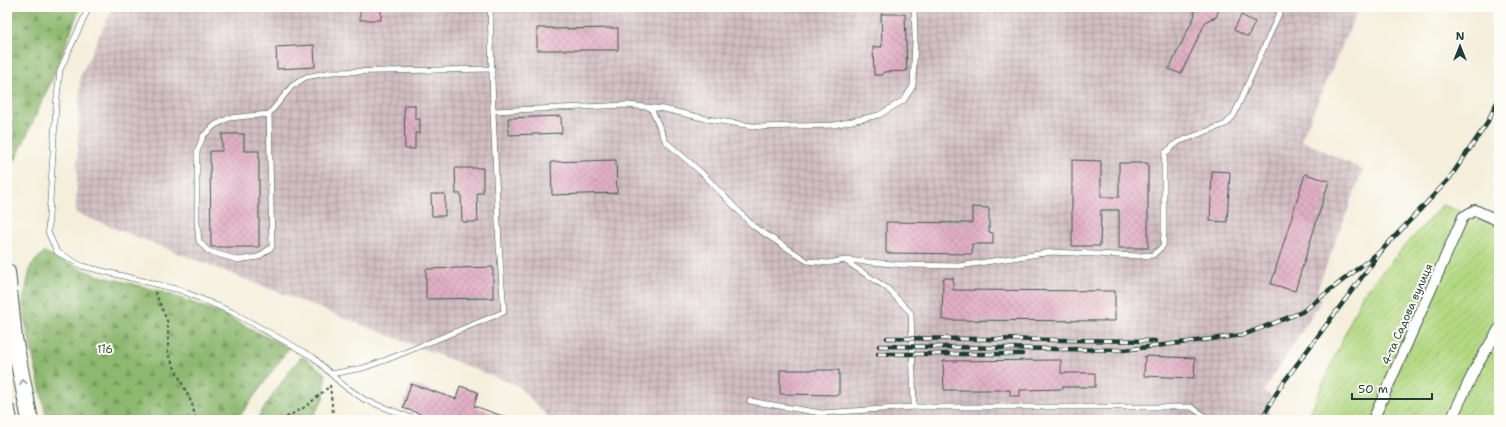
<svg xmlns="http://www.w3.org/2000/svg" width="1506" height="427" viewBox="0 0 1506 427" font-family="'Shantell Sans',sans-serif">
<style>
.industrial{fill:url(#industrial-grid)}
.forest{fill:url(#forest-firs);stroke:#567a52}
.garden{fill:url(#garden-furrows);stroke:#688a5a}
.building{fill:url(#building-cross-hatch)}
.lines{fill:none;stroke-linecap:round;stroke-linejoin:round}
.lane-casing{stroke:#3f584d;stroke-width:6}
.street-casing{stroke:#3f584d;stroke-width:12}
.primary-casing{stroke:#3f584d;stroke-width:18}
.path{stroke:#3f584d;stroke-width:2;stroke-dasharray:3 3;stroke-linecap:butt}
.lane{stroke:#fff;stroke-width:5}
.street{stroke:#fff;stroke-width:10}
.primary{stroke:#fff;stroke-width:16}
.rail-casing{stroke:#1f3d34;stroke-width:4.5}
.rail{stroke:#fdfcf7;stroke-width:3;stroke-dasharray:9;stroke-linecap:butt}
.oneway{stroke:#8f9e9a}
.labels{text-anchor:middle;stroke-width:4;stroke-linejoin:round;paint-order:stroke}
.street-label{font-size:11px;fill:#1f3d34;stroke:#fdfcf7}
.park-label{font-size:11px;fill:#3c5c43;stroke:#fdfcf7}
</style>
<defs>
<pattern id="industrial-grid" width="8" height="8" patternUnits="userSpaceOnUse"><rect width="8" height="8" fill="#d2bec2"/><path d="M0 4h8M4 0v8" fill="none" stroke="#aa9c9e"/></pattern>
<pattern id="forest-firs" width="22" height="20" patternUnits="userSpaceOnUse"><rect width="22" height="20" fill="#8db86f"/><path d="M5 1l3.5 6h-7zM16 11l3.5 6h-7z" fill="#73975c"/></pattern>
<pattern id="garden-furrows" width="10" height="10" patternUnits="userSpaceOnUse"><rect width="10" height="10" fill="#b2d881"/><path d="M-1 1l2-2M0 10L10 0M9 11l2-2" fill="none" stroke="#99ba70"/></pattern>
<pattern id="building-cross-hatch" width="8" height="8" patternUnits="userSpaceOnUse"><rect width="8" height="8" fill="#e2afc5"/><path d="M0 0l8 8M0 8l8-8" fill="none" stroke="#c197aa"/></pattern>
</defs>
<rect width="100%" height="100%" fill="#fdfcf7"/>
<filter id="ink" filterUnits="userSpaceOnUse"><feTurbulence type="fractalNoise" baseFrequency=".025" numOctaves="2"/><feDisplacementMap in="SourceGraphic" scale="8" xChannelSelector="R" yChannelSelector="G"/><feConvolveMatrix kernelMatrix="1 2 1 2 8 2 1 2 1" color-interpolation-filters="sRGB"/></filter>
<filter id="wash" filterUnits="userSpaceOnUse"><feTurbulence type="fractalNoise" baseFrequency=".012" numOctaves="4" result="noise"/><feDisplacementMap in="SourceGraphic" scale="16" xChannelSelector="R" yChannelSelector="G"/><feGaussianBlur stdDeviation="0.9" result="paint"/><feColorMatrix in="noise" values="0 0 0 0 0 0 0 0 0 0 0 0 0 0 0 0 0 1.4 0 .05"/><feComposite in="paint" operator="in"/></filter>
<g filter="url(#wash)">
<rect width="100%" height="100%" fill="#f4eeda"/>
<path class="industrial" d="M113 7H1359L1301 140 1363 170 1317 290 1321 301 1264 391 1271 396 1268 420H551L518 386 76 213 80 77Z"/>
<g class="forest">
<path d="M7 7H80L55 73 15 161Z"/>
<path d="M44 252 96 275 161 291 220 313 289 348 237 420H47L22 306 31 265Z"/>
<path d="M302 356 326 374 324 397 311 420H256L287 374Z"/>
</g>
<path class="garden" d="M1442 205 1499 225V420H1307L1363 293Z"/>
<g id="blocks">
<g class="building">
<rect x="360" y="7" width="21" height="13"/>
<path d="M1193 7H1220L1216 17 1206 21 1181 74 1169 69 1195 15Z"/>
<path d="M881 14H905L907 71 883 72V75H874L873 47H882Z"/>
<path d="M1241 15 1255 22 1248 37 1234 30Z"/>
<path d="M537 28H553V29L618 28V50H537Z"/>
<path d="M314 45 315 67 277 69 276 47Z"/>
<path d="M404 105H415V119H420V133H415V149H405Z"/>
<path d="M561 116 562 133 509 135 508 118Z"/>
<path d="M222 134H244V151H259V247H211L210 151H222Z"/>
<path d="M616 160 617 193 552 195 551 162Z"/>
<path d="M1072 160 1101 161V197H1119V163H1148V248H1119V210H1101L1100 246H1072Z"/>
<path d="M455 168H483V193H477L478 222H462L461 194H456Z"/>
<path d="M1212 171 1230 172 1227 222 1210 221Z"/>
<path d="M1305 174 1329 181 1295 291 1271 284Z"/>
<path d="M431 194H445V216H432Z"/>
<path d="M972 207 989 208V232L993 233V244H972V254L886 253V222L972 223Z"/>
<path d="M493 267V298L426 299V269Z"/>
<path d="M943 278H953V290L1115 291V321L942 320Z"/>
<path d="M1145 356 1195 358 1194 378 1144 376Z"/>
<path d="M1061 360V373H1095V387H1063V389L1020 390V396H1010V390H944L943 361Z"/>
<path d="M780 370H839V395L780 394Z"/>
<path d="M411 384 456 399 460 386 478 392 474 406 511 419V420H459L451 417 450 420H438L403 408Z"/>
</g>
</g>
</g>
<g filter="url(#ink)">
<use href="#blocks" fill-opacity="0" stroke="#3f584d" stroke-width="1"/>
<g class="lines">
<defs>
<g id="lane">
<path d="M89 7 60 70 56 106 48 232 57 252 82 266 180 290 232 312 313 357 331 374 363 368 386 360 504 312 499 245 493 111 628 105 664 109 707 119 759 127 834 125 879 115 904 100 913 86 915 39 914 7"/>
<path d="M490 7 493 111"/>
<path d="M651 108 666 142 702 173 753 226 807 261 828 263 845 260 906 265 959 266 1052 252 1138 256 1153 255 1163 246 1164 233V163L1165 153 1178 142 1226 124 1234 115 1282 7"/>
<path d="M269 114 229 118 215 125 203 136 197 152V222L199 241 208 251 238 260 258 257 272 247 269 114 292 86 306 77 332 72 492 69"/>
<path d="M847 262 887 288 911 313 914 407"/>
<path d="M331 374 343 385 365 400 417 420"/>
<path d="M750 401 821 413 914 407H1191L1206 417V420"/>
</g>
<g id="street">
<path d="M1373 420 1463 217 1475 210 1495 219 1499 224"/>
<path d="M1451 420 1476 367 1499 329"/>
</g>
<g id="primary">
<path d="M7 272 14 338 30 420"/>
<path d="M7 411 9 420"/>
</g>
</defs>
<use href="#lane" class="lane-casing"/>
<use href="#street" class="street-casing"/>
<use href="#primary" class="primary-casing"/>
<g class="path">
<path d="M155 292 168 323V354L192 404 196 420"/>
<path d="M330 385 333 415 331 420"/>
<path d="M281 420 305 407 330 386"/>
</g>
<use href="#lane" class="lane"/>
<use href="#street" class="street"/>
<use href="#primary" class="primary"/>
<defs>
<g id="rail">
<path d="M887 338 1155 341"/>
<path d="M879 346 1124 350 1243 335 1302 312 1383 249"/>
<path d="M878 354H1022"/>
<path d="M1261 420 1280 387 1383 249 1449 179 1486 125 1499 98"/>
</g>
</defs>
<use href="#rail" class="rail-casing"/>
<use href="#rail" class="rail"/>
</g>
<defs><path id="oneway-chevron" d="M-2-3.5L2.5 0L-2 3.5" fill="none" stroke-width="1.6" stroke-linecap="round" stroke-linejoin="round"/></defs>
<use class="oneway" href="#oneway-chevron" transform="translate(23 382) rotate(-101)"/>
</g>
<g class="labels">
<g class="street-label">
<text transform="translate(1407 314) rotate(-66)" y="4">4-та Садова вулиця</text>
</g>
<g class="park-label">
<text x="105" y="353">116</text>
</g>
</g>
<rect width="1506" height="427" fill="none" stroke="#fdfcf7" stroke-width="24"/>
<g transform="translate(1460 46)" stroke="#fdfcf7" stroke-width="3" paint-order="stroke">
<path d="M0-3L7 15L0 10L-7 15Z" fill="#1f3d34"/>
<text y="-6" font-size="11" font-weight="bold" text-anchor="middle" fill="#1f3d34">N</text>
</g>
<path d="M1352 393v6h80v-6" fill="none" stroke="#1f3d34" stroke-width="2"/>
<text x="1358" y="393" font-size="12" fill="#1f3d34" stroke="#fdfcf7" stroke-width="3" paint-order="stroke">50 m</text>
</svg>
